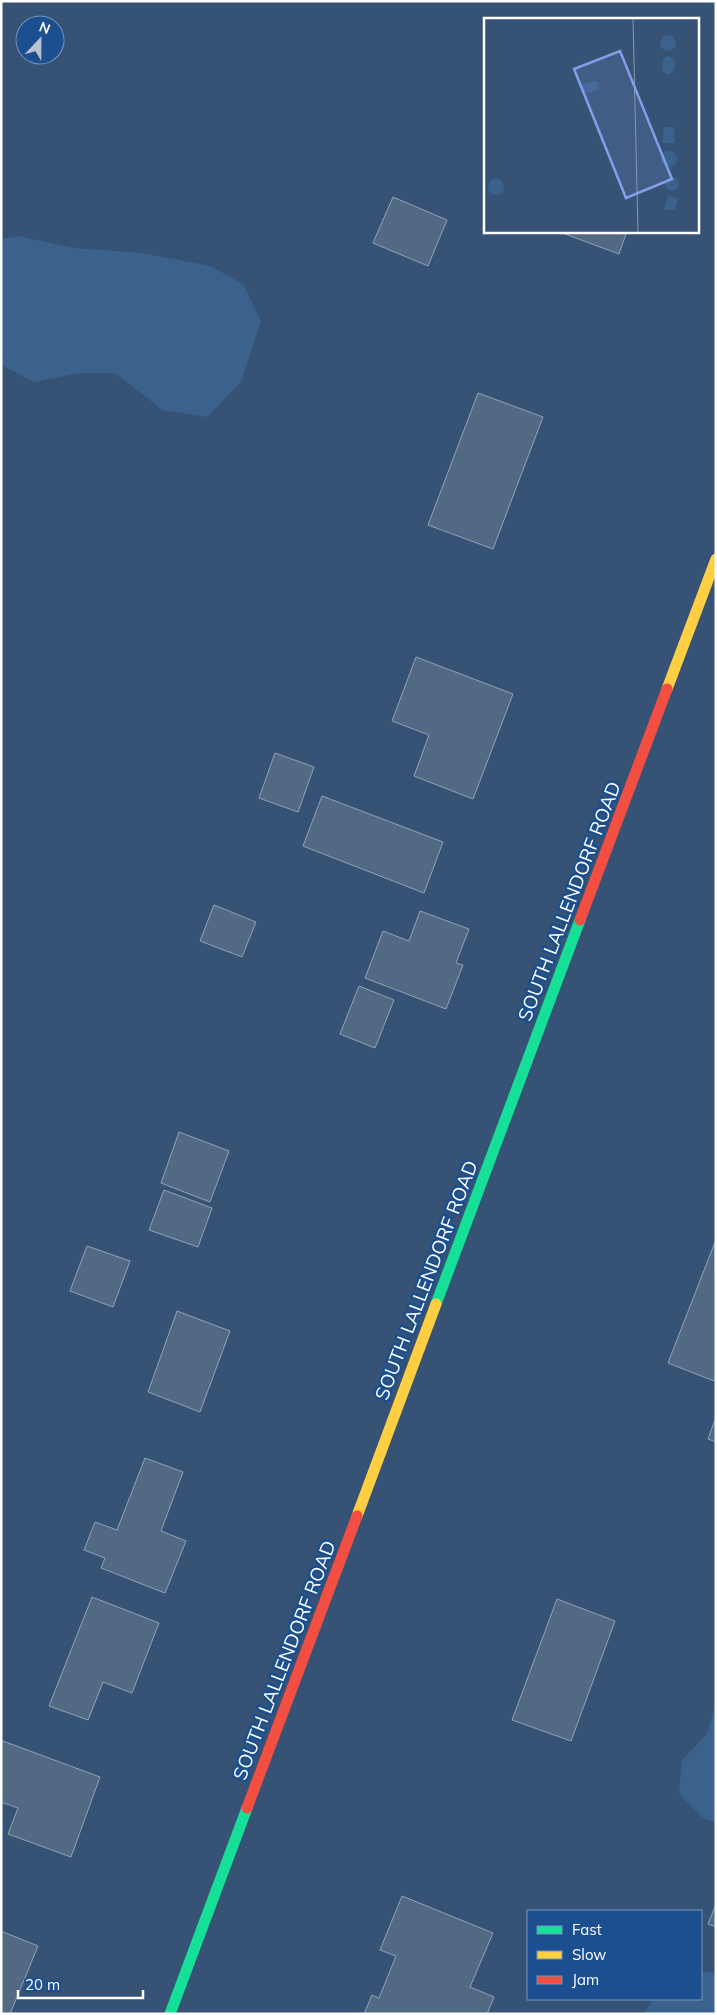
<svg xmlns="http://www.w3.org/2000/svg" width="717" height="2015" viewBox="0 0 717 2015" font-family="Mulish,sans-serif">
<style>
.water{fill:#3b618d}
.building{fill:#526984;stroke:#92a2b6}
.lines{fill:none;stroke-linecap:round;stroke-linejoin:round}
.fast{stroke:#16e098;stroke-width:11}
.slow{stroke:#ffcf43;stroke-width:11}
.jam{stroke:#f24e42;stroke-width:11}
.labels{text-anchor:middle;stroke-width:5;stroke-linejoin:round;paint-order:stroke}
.street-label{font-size:19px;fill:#fff;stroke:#1b4f8f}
.inset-road{fill:none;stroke:#8697ac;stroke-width:1}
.view{fill:#839eea;fill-opacity:0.15;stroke:#839eea;stroke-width:2.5}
.inset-edge{fill:none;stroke:#fff;stroke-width:2.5}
</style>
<rect width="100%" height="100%" fill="#365274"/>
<g class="water">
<path d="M17 236 75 248 142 253 210 266 243 284 261 321 241 382 207 417 162 410 115 373H80L34 382 1 365V239Z"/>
<path d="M716 1704V1823L703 1818 679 1794 682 1760 706 1735Z"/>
<path d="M710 1972 716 1974V2014H644L653 1999H701V1973Z"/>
</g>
<g class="building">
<path d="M393 197 447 220 428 266 373 243Z"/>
<path d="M557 231H627L619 254Z"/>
<path d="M478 393 543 417 493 549 428 525Z"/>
<path d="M416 657 513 694 473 799 414 776 429 735 392 721Z"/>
<path d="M275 753 314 767 298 812 259 798Z"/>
<path d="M322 796 443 842 424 893 303 846Z"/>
<path d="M214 905 256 922 242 957 200 941Z"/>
<path d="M420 911 469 929 456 963 463 965 446 1009 365 978 383 931 409 941Z"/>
<path d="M359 986 394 1000 375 1048 340 1034Z"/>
<path d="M179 1132 229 1151 210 1202 161 1183Z"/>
<path d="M164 1190 212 1208 198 1247 149 1230Z"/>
<path d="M715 1242 716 1376 714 1381 668 1363Z"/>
<path d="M87 1246 130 1261 113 1307 70 1291Z"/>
<path d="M177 1311 230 1331 200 1412 148 1392Z"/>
<path d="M716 1417V1442L708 1439Z"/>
<path d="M145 1458 183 1472 161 1531 186 1541 165 1593 101 1568 105 1558 84 1550 95 1522 117 1530Z"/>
<path d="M92 1597 159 1623 132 1693 103 1682 88 1720 49 1706Z"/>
<path d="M557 1599 615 1621 571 1741 512 1720Z"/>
<path d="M3 1741 100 1777 71 1857 8 1834 18 1808 1 1802V1745Z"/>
<path d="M402 1896 493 1933 470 1987 494 1997 487 2014H364L372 1995 379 1998 396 1956 380 1950Z"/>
<path d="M716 1904V1927L708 1924Z"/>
<path d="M1 1931 38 1946 10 2014H1Z"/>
</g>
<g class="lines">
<g class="fast">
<path d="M436 1304 580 920"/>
<path d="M170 2014 247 1808"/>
</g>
<g class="slow">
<path d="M667 689 716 559"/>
<path d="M357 1516 436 1304"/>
</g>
<g class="jam">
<path d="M580 920 667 689"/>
<path d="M247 1808 357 1516"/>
</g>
</g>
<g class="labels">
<g class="street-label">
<text transform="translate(569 901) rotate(-69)" y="7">SOUTH LALLENDORF ROAD</text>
<text transform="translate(426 1280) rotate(-69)" y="7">SOUTH LALLENDORF ROAD</text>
<text transform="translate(284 1660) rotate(-69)" y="7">SOUTH LALLENDORF ROAD</text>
</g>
</g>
<g transform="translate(484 18)">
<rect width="215" height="215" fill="#365274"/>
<path d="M176 25a8 8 0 1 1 16 0a8 8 0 1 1-16 0ZM183 38 189 40 191 46 189 55 183 57 178 52 179 41ZM111 63 115 65 114 72 102 75 96 71 98 66ZM180 109H190L191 125H178ZM177 141a8 8 0 1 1 16 0a8 8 0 1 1-16 0ZM181 166a7 7 0 1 1 14 0a7 7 0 1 1-14 0ZM4 169a8 8 0 1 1 16 0a8 8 0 1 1-16 0ZM184 178 194 180 191 192H180Z" fill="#3b618d"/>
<path class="inset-road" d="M149 0 154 215"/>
<path class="view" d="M136 33 188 161 142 180 90 51Z"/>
<rect width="215" height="215" class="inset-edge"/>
</g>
<rect width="717" height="2015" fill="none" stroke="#ffffff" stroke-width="5"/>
<rect x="527" y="1910" width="175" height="90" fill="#1b4f8f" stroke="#7695bc"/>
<rect x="537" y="1926" width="25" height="8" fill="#16e098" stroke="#7695bc"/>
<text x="572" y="1935" font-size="15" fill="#ffffff">Fast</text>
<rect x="537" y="1951" width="25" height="8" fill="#ffcf43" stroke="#7695bc"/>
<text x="572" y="1960" font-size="15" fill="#ffffff">Slow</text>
<rect x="537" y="1976" width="25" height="8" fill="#f24e42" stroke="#7695bc"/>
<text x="572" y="1985" font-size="15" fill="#ffffff">Jam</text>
<g transform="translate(40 40) rotate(22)"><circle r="24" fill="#1b4f8f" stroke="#7695bc"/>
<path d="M0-4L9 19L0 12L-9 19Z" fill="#b9c2ce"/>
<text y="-8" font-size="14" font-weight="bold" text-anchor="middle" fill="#ffffff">N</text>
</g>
<path d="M18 1990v8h125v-8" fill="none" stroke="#ffffff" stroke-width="2.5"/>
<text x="25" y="1990" font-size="15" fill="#ffffff" stroke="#1b4f8f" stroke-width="4" paint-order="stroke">20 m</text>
</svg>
